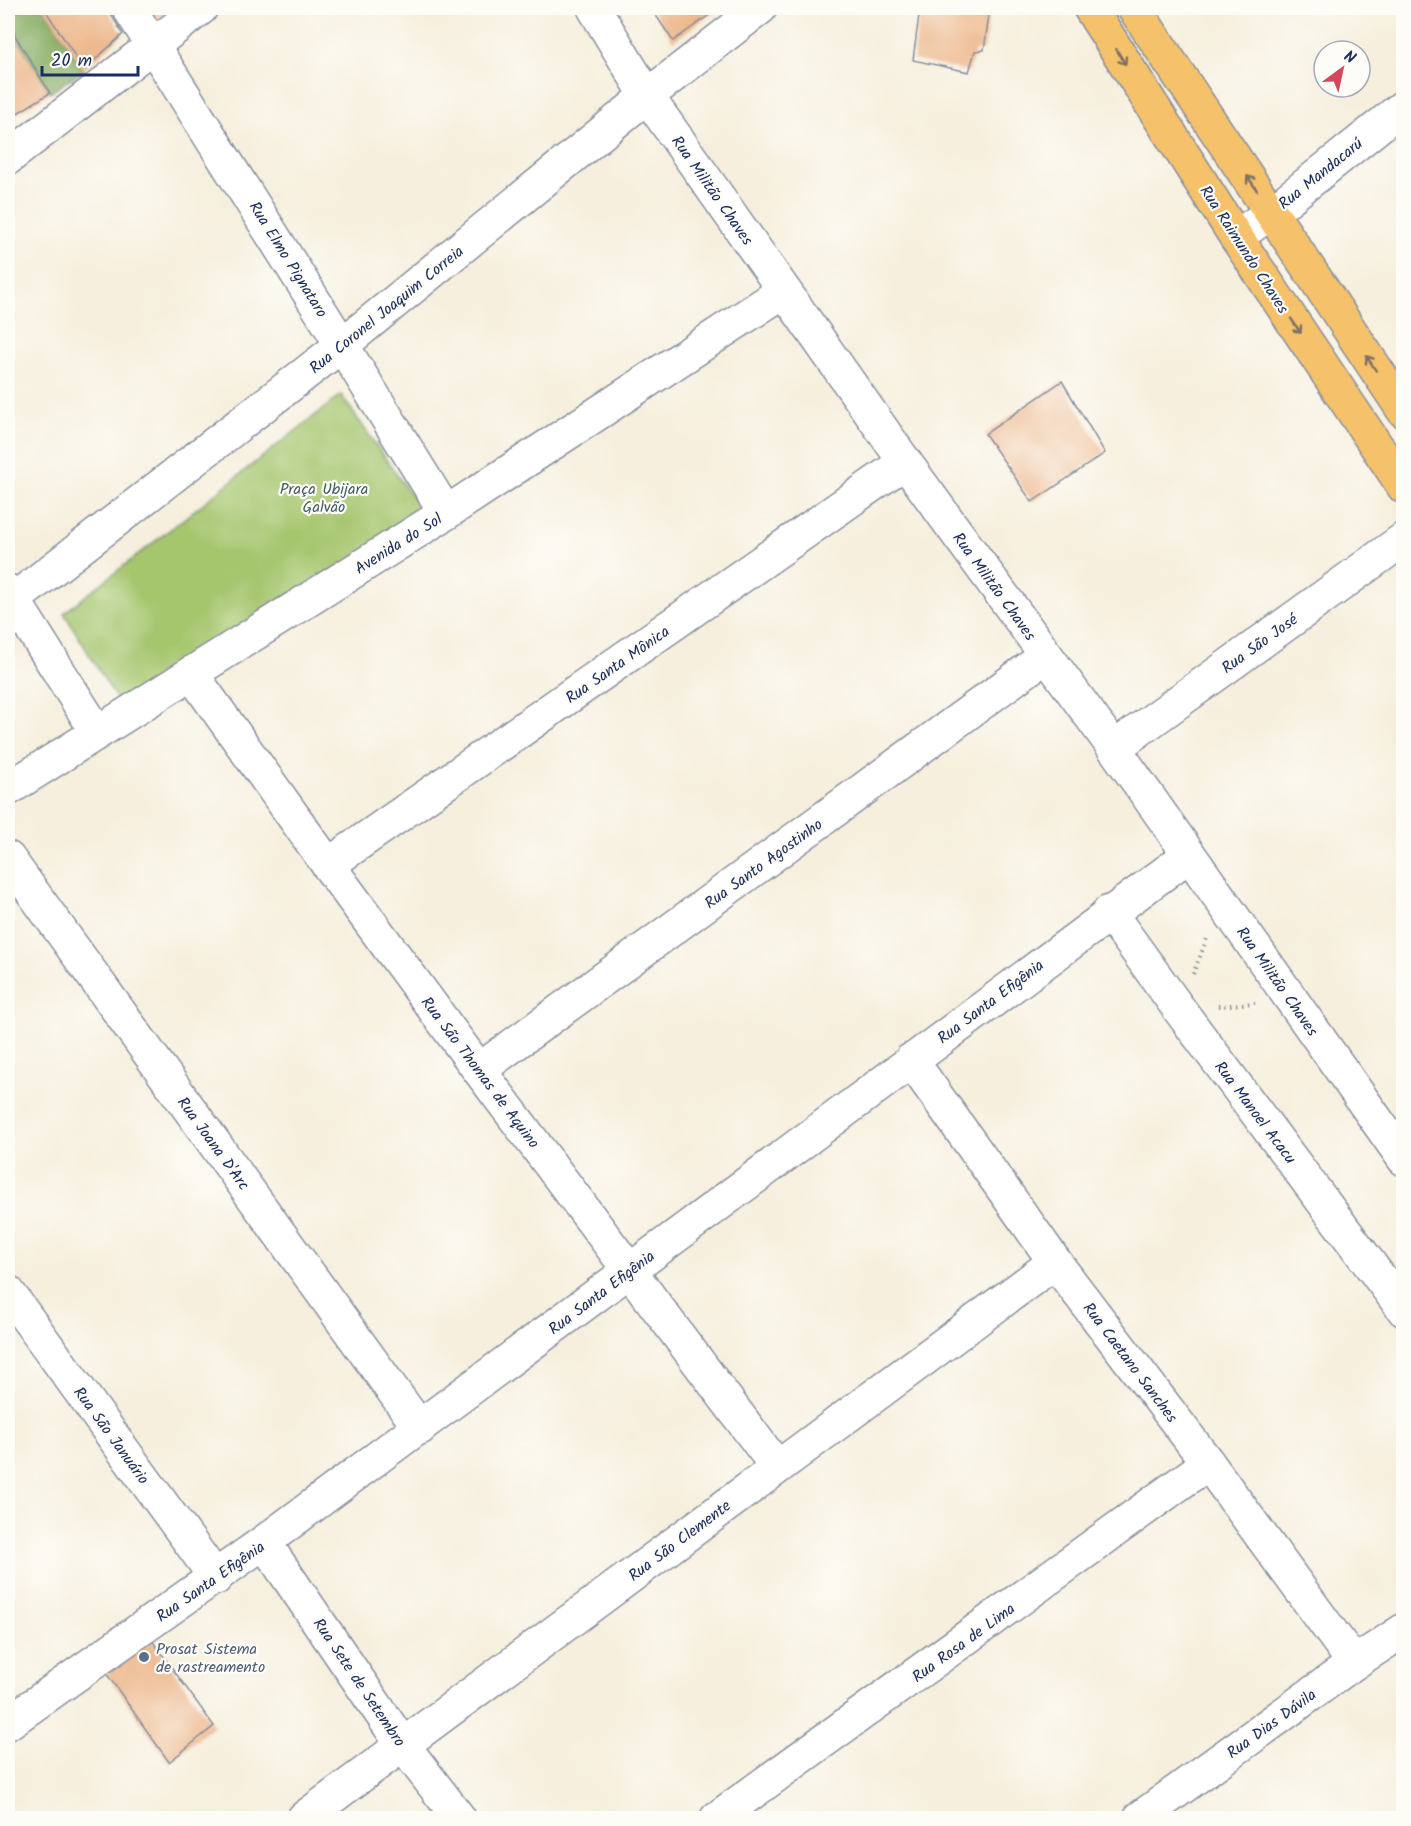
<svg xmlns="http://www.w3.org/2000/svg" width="1411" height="1826" viewBox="0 0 1411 1826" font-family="Kalam,sans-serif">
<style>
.green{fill:#a6c66e;stroke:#607a66;stroke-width:1.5}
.forest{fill:#84ab61;stroke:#506d60;stroke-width:1.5}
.building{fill:#edb78c}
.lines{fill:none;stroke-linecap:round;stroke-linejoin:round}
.minor-casing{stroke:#888f9e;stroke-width:36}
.major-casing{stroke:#888f9e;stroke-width:36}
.path{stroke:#888f9e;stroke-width:4;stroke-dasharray:1.5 4.5;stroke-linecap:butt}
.minor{stroke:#fff;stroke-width:33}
.major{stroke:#f5c16b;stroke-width:33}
.oneway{stroke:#7d7164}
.service-dot{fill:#5c6f8a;stroke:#fdfcf7;stroke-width:2}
.labels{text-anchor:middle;stroke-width:4.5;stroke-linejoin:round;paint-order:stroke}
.street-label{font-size:16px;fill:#1b2f5e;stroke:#fdfcf7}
.park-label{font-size:16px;fill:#455c63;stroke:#fdfcf7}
.service-label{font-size:16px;fill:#4e5e75;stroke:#fdfcf7;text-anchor:start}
</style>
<rect width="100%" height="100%" fill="#fdfcf7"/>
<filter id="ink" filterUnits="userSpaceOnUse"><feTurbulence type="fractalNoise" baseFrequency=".0167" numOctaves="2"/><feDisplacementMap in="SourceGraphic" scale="12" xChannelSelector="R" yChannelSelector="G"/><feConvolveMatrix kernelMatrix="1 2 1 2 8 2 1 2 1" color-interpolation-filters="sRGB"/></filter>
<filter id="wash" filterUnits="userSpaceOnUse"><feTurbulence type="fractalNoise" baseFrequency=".008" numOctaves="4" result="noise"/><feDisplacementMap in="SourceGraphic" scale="24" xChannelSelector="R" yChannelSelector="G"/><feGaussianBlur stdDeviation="1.35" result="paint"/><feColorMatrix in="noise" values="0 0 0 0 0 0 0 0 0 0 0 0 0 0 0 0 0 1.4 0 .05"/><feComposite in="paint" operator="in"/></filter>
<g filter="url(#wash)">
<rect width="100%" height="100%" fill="#f6efdd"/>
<path class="green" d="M341 395 425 515 123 710 64 613Z"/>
<path class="forest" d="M8 8H44L84 70 50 93 8 24Z"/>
<g id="blocks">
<g class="building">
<path d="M44 8H107L123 34 84 70Z"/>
<path d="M142 8H182L155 27Z"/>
<path d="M651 8H719L673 41Z"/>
<path d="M920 8H990L984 50 975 51 969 72 913 60Z"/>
<path d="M8 24 50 93 8 119Z"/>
<path d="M1062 381 1105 453 1032 502 985 434Z"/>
<path d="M151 1639 214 1726 169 1762 106 1673Z"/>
</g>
</g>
</g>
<g filter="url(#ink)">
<use href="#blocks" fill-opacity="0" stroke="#888f9e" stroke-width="1.5"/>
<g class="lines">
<defs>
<g id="minor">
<path d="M129 8 342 345 446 513"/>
<path d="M594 8 647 96 905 462 1114 748 1404 1159"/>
<path d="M8 158 201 8"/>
<path d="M1236 237 1272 212 1404 106"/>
<path d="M8 591 97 732"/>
<path d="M8 604 342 345 647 96 760 8"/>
<path d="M191 673 328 865 479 1070 777 1467"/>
<path d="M1114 748 1404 539"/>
<path d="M8 789 446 513 784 291"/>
<path d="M8 858 420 1428"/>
<path d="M328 865 905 462"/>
<path d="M1109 912 1179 1009 1404 1310"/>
<path d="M911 1060 1055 1262 1208 1463 1354 1663"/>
<path d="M479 1070 1046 656"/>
<path d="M8 1292 216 1578"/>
<path d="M264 1542 402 1744 459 1818"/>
<path d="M8 1723 264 1542 1189 855"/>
<path d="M304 1818 1055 1262"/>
<path d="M717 1818 1208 1463"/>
<path d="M1140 1818 1354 1663 1404 1630"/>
</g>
<g id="major">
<path d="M1090 8 1236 237 1404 487"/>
<path d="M1134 8 1404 411"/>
</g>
</defs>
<use href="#minor" class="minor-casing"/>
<use href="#major" class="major-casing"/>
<g class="path">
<path d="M1193 974 1208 936"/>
<path d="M1218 1006 1255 1003"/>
</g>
<use href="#minor" class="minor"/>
<use href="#major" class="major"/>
</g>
<defs><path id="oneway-shaft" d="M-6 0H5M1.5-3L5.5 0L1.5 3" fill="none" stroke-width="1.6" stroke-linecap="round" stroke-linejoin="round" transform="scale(1.5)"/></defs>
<g class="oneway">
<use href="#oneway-shaft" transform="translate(1121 57) rotate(58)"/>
<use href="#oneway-shaft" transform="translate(1252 183) rotate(-124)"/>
<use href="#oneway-shaft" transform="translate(1296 326) rotate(56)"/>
<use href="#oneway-shaft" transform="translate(1371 363) rotate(-123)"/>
</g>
</g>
<circle class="service-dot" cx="144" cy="1657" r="6"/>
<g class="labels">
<g class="street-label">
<text transform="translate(1320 173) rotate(-39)" y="6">Rua Mandacarú</text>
<text transform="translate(713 190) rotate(55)" y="6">Rua Militão Chaves</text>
<text transform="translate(1245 249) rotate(57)" y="6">Rua Raimundo Chaves</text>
<text transform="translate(289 259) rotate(58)" y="6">Rua Elmo Pignataro</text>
<text transform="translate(386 309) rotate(-39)" y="6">Rua Coronel Joaquim Correia</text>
<text transform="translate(398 543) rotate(-32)" y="6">Avenida do Sol</text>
<text transform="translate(995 586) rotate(54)" y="6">Rua Militão Chaves</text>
<text transform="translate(1259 643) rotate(-36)" y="6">Rua São José</text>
<text transform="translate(617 664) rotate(-35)" y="6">Rua Santa Mônica</text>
<text transform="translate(763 863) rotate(-36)" y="6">Rua Santo Agostinho</text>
<text transform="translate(1278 981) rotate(55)" y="6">Rua Militão Chaves</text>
<text transform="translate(990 1001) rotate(-37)" y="6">Rua Santa Efigênia</text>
<text transform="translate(481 1072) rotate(53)" y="6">Rua São Thomas de Aquino</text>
<text transform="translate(1256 1112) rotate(53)" y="6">Rua Manoel Acacu</text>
<text transform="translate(214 1143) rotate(54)" y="6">Rua Joana D'Arc</text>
<text transform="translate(601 1292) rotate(-37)" y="6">Rua Santa Efigênia</text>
<text transform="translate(1131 1362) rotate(53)" y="6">Rua Caetano Sanches</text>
<text transform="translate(112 1435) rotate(54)" y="6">Rua São Januário</text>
<text transform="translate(679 1540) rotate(-37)" y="6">Rua São Clemente</text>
<text transform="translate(210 1581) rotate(-35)" y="6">Rua Santa Efigênia</text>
<text transform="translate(963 1642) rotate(-36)" y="6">Rua Rosa de Lima</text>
<text transform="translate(360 1682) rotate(56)" y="6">Rua Sete de Setembro</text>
<text transform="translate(1271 1723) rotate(-36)" y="6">Rua Dias Dávila</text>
</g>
<g class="park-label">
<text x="324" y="494">Praça Ubijara<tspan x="324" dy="18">Galvão</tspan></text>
</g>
<g class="service-label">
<text x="156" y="1654">Prosat Sistema<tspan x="156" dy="18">de rastreamento</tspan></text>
</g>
</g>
<rect width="1411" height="1826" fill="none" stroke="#fdfcf7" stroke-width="30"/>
<g transform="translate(1342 69) rotate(33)"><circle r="28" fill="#fdfcf7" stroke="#a3aaba" stroke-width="1.5"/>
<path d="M0-4.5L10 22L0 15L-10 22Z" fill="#d1495b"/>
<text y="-9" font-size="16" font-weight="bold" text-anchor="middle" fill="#1b2f5e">N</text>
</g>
<path d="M42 66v9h96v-9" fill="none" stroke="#1b2f5e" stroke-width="3"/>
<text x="51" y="66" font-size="18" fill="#1b2f5e" stroke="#fdfcf7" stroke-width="4.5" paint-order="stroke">20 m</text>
</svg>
